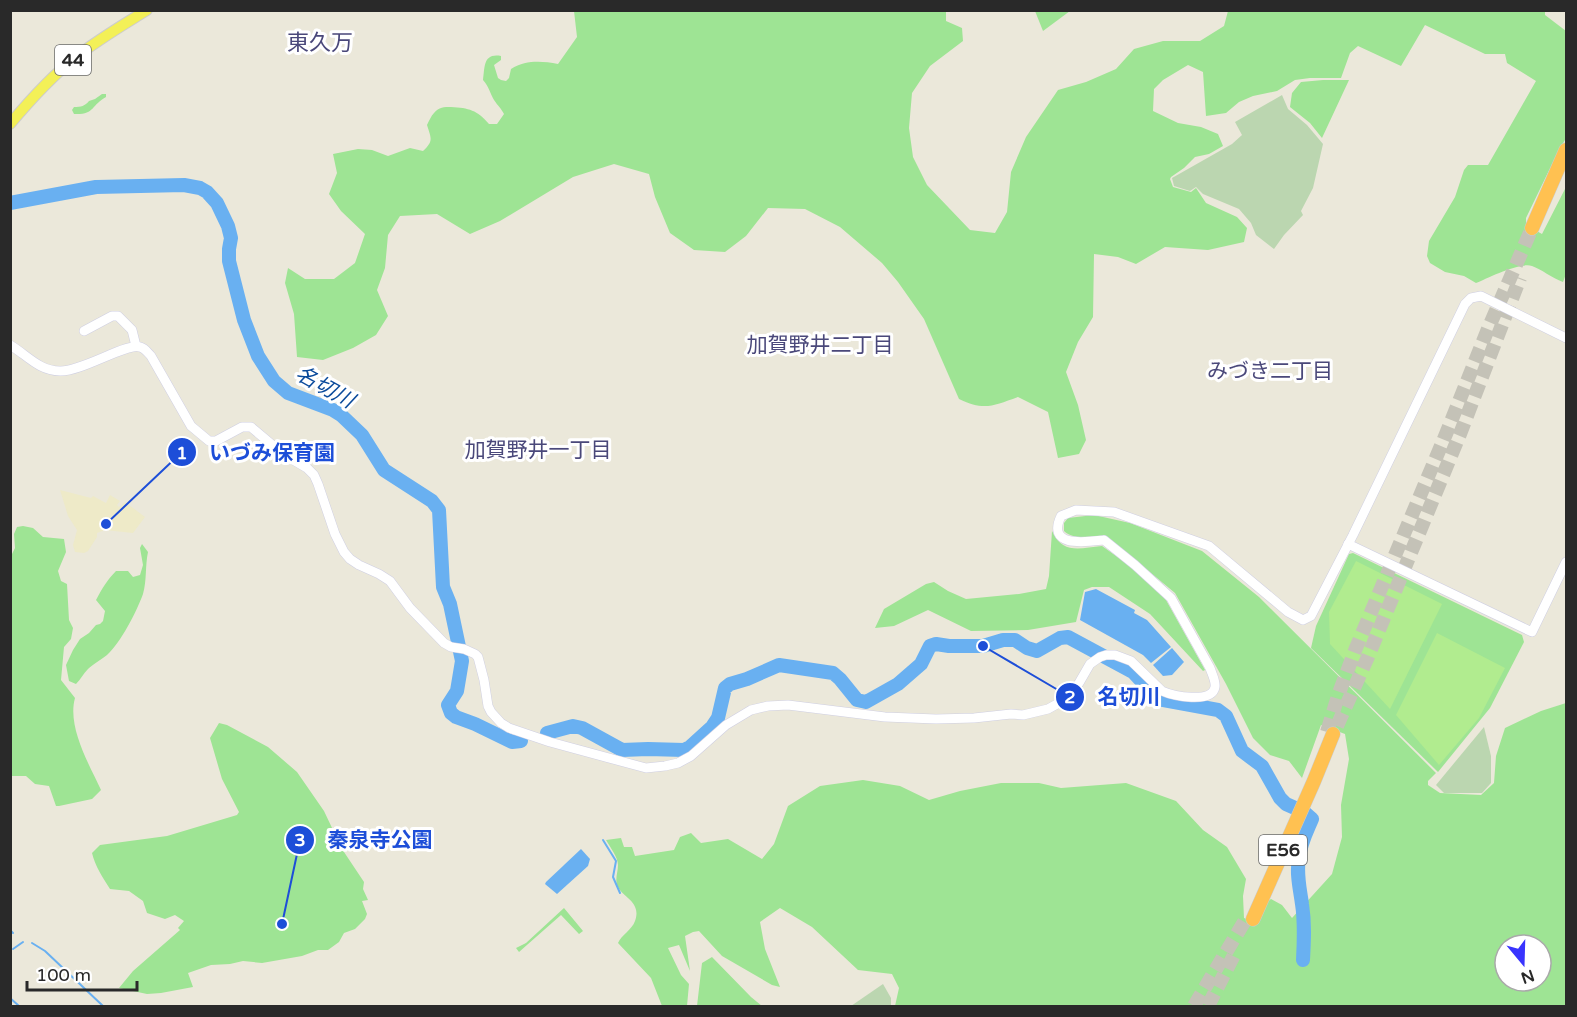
<svg xmlns="http://www.w3.org/2000/svg" width="1577" height="1017" viewBox="0 0 1577 1017" font-family="'Varela Round','Noto Sans JP',sans-serif">
<style>
.education{fill:#eeeac8}
.green{fill:#9ee494;fill-rule:evenodd}
.cemetery{fill:#bbd6b0}
.pitch{fill:#b1ec8f}
.water{fill:#69b0f1}
.lines{fill:none;stroke-linecap:round;stroke-linejoin:round}
.stream{stroke:#69b0f1;stroke-width:2}
.river{stroke:#69b0f1;stroke-width:14}
.highway-tunnel{stroke:#c4c2b7;stroke-width:14;stroke-dasharray:14 7;stroke-linecap:butt}
.minor-casing{stroke:#cfcfe2;stroke-width:10}
.major-casing{stroke:#ccc;stroke-width:12}
.highway-casing{stroke:#ccc;stroke-width:15}
.minor{stroke:#fff;stroke-width:9}
.major{stroke:#f3f057;stroke-width:10}
.highway{stroke:#ffc151;stroke-width:14}
.labels{text-anchor:middle;stroke-width:6;stroke-linejoin:round;paint-order:stroke}
.shield{fill:#fff;stroke:#696969;stroke-width:1.5}
.shield-label{font-size:18px;font-weight:bold;fill:#292929}
.neighbourhood-label{font-size:21px;fill:#4a487a;stroke:#fff}
.water-label{font-size:21px;font-style:italic;fill:#0a4a9b;stroke:#fff}
.quarter-label{font-size:22px;fill:#4a487a;stroke:#fff}
.leader{fill:none;stroke:#1d4ed8;stroke-width:2}
.callout-dot{fill:#1d4ed8;stroke:#fff;stroke-width:2}
.mark-label{font-size:18px;text-anchor:middle;font-weight:bold;fill:#fff}
.callout-label{font-size:21px;text-anchor:middle;font-weight:bold;fill:#1d4ed8;stroke:#fff;stroke-width:6;stroke-linejoin:round;paint-order:stroke}
</style>
<rect width="100%" height="100%" fill="#ebe8da"/>
<path class="education" d="M60 490 91 498 93 496 106 503 110 495 120 501 117 505 119 507 125 502 145 517 133 533 105 530 97 533V537L88 551 84 553 75 552 73 545 77 530 68 516Z"/>
<g class="green">
<path d="M574 11H946V21L962 28 963 41 930 66 912 93 909 128 913 157 927 185 970 230 995 233 1007 212 1011 172 1026 137 1058 90 1086 82 1116 69 1134 49 1163 41H1200L1224 26 1228 11H1545V15L1566 31V138L1556 156 1526 218V225L1542 234 1566 187V274L1563 282C1552 278 1541 269 1532 266 1519 262 1488 278 1476 283L1464 276 1445 272 1430 263 1427 256 1429 241 1455 197 1464 170 1468 165H1488L1536 81 1507 63 1505 54H1485L1425 25 1401 66 1358 46 1350 53 1341 78H1310L1295 80 1277 91 1253 96 1239 102 1226 113 1206 116 1203 72 1188 65 1163 80 1154 89 1153 111 1178 123 1201 127 1218 134 1223 146 1209 154 1195 157 1184 168 1171 177 1170 179 1173 187 1191 192 1196 188 1206 203 1237 217 1247 228 1244 242 1208 250 1165 247 1136 264 1118 257 1094 254 1093 317 1078 342 1066 372 1078 405 1086 440 1079 454 1058 458 1048 412 1018 397C993 406 984 411 959 399L924 319 898 282 882 263 840 227 805 209 768 208 746 236 725 252 694 250 670 233 655 197 649 174 614 164 573 177 500 221 470 234 437 214 400 216 388 235 385 268 377 290 388 316 376 335 353 348 323 360 297 357 294 314 285 283 288 268 305 279H334L355 263 365 234 341 211 329 194 337 173 333 154 358 149 372 150 388 156 410 148 423 151C434 141 431 138 427 125 429 121 431 116 434 113 439 107 444 107 451 107 469 108 477 110 489 124H497L504 114C501 108 498 106 494 100 490 93 489 87 483 80 485 67 483 53 501 56V60L494 65 498 78 501 80 506 81 509 78 511 69C526 60 541 61 558 64L577 37Z"/>
<path d="M1035 11V10L1070 11 1043 31Z"/>
<path d="M1323 80H1349L1322 138 1310 123 1290 107 1292 93 1301 82Z"/>
<path d="M102 94H106V97C91 105 95 115 74 114L72 110 74 107C81 107 85 106 89 101L95 99Z"/>
<path d="M1094 515 1130 523 1202 551 1259 597 1436 773 1428 781V785L1440 793 1481 795 1494 783 1496 756 1505 728 1541 711 1566 703V1006H895L899 988 892 974 858 970 812 927 780 908 760 922 765 949 780 987 772 985 722 956 699 931 693 932 685 936 690 971 679 945 668 948 681 975 689 984 687 1006H662L651 978 618 943C621 935 632 930 635 921 642 901 622 898 617 885 615 878 618 872 618 865 618 857 610 847 606 840L621 838 624 847H632L635 856 674 850 680 837 691 833 701 843 728 839 762 859 774 844 788 806 820 786 863 780 900 786 929 800 960 791 1001 783H1039L1061 788 1126 783 1176 801 1203 830 1227 847 1246 879 1243 896 1244 918 1255 922 1267 902 1271 899 1282 905 1292 918 1332 874 1342 837 1341 805 1349 759 1345 734 1321 725 1302 778 1289 761 1270 755 1253 738 1226 684 1175 593 1110 539C1093 532 1077 543 1064 531V523L1068 518ZM1505 945H1541V981H1505Z"/>
<path d="M23 526 33 528 43 537 64 539 66 552 58 571 61 581 67 584 69 620 73 628 71 639 64 647 61 680 75 698C67 727 89 764 101 790L92 799 59 806H56L49 786 35 784 26 776H11V556L15 548 14 534 17 527Z"/>
<path d="M1052 531C1063 555 1080 548 1102 546L1136 570 1166 600 1205 670 1203 671 1150 614 1109 587H1092L1084 590 1076 622 1028 630 971 631 928 610 894 626 875 628 884 609 926 584 934 582 948 591 966 599 1019 594 1046 589 1049 576Z"/>
<path d="M142 544 148 552C145 566 147 580 143 594 136 613 121 642 107 655 101 660 93 664 88 669 83 674 81 679 76 684L69 681 66 665 73 650 80 639 89 633 96 625 100 624 103 621 105 611 96 600C102 589 107 580 116 571H128L133 577 140 575 143 565 140 548Z"/>
<path d="M1353 553 1522 635 1524 642 1490 708 1438 772 1311 648 1316 626 1349 554Z"/>
<path d="M219 723 227 725 268 747 297 772 324 811 342 849 364 882 363 889 368 900 362 901 367 914 365 919 355 929 344 933 339 942 328 950H318L302 956 262 963 243 961 230 964 211 965 188 973 193 987 161 993 147 994 119 988 133 971 180 930 178 928 184 921 175 915 165 919 147 913 143 901 129 891 110 889C103 878 95 866 92 853L100 845 167 836 237 815 239 812 222 779 210 738Z"/>
<path d="M564 908 583 931 579 934 561 915 519 952 516 948 526 943Z"/>
<path d="M712 957 751 997 762 1006H697L702 963Z"/>
</g>
<g class="cemetery">
<path d="M1282 95 1288 109 1307 125 1323 144 1313 188 1301 211 1303 215 1284 235 1274 249 1256 235 1251 223 1239 209 1203 194 1196 187 1190 191 1174 186 1172 178 1232 144 1242 135 1235 122Z"/>
<path d="M1484 727 1491 756V783L1482 793H1444L1436 785Z"/>
<path d="M883 984 891 998V1006H851Z"/>
</g>
<g class="pitch">
<path d="M1356 561 1442 604 1390 709 1330 644 1329 612Z"/>
<path d="M1437 633 1505 668 1479 718 1439 765 1396 715Z"/>
</g>
<g class="water">
<path d="M1096 589 1135 610 1134 613 1147 620 1171 647 1151 663 1143 655 1080 620 1085 592Z"/>
<path d="M1172 648 1184 662 1172 675 1163 676 1153 665Z"/>
<path d="M581 849 590 859 588 866 557 894 545 884 546 882Z"/>
</g>
<g class="lines">
<g class="stream">
<path d="M603 840 616 861 613 877 620 893"/>
<path d="M10 930 13 933"/>
<path d="M32 943 45 951 103 1006"/>
<path d="M13 949 23 942"/>
<path d="M10 998 19 1006"/>
</g>
<g class="river">
<path d="M10 203 96 187 184 185 200 188 207 192 217 203 228 226 231 238 229 249V261L244 320 258 356 274 381 288 393 333 410 341 415 362 435 384 470 432 501 439 510 443 587 450 604 462 661 457 691 448 705 451 713 456 717 475 724 512 742 521 741"/>
<path d="M547 733 573 726 582 728 622 750 648 749 684 750 690 747 712 727 718 718 725 688 730 684 747 679 779 665 833 673 840 679 857 700 866 702 898 684 921 664 930 646 936 644 949 646H983L1003 640H1015L1027 648 1037 651 1060 638 1068 637 1133 672 1158 699 1218 710 1226 716 1242 751 1262 766 1280 798 1286 804 1304 812 1312 819C1307 831 1300 844 1299 858 1296 874 1300 889 1302 904 1305 923 1304 941 1303 960"/>
</g>
<g class="highway-tunnel">
<path d="M1337 726 1367 659 1460 434 1520 278"/>
<path d="M1327 732 1339 693 1356 648 1446 434 1488 329 1532 228"/>
<path d="M1194 1006 1247 917"/>
<path d="M1208 1006 1235 953"/>
</g>
<defs>
<g id="minor">
<path d="M84 331 112 316H118L132 330 136 346"/>
<path d="M10 345C27 355 39 371 60 371 81 372 128 342 140 347 145 348 148 353 151 356L191 426 209 441H216L242 427H251L283 454 307 468 314 475 318 484 335 534 344 552 350 559 359 565 379 574 390 581 410 608 444 643 451 647 464 649 475 654 478 657 484 680 488 706 491 712 501 723 509 728 550 742 646 768 665 766 678 763 691 756 726 725 751 710 768 706 788 705 885 717 936 719 974 718 1011 714 1023 715 1048 709 1066 699 1079 683 1090 664 1100 657 1106 655H1115L1131 661 1162 691C1173 696 1212 704 1215 687 1216 681 1212 674 1210 668L1171 598 1135 565 1104 540C1085 542 1046 548 1061 516L1076 510 1114 512 1209 546 1288 612 1303 620 1311 616 1353 535 1465 304 1471 298 1481 296 1566 338"/>
<path d="M1348 544 1532 632 1566 562"/>
</g>
<path id="major" d="M10 124C30 100 52 76 76 57 99 39 123 25 147 10"/>
<g id="highway">
<path d="M1532 228 1566 150"/>
<path d="M1253 919 1314 781 1333 734"/>
</g>
</defs>
<use href="#minor" class="minor-casing"/>
<use href="#major" class="major-casing"/>
<use href="#highway" class="highway-casing"/>
<use href="#minor" class="minor"/>
<use href="#major" class="major"/>
<use href="#highway" class="highway"/>
</g>
<g class="labels">
<g class="shield">
<rect x="55" y="45" width="36" height="30" rx="4.5"/>
<rect x="1259" y="835" width="48" height="30" rx="4.5"/>
</g>
<g class="shield-label">
<text x="73" y="66">44</text>
<text x="1283" y="856">E56</text>
</g>
<g class="neighbourhood-label">
<text x="820" y="352">加賀野井二丁目</text>
<text x="1270" y="378">みづき二丁目</text>
<text x="538" y="457">加賀野井一丁目</text>
</g>
<g class="water-label">
<text transform="translate(325 387) rotate(29)" y="7">名切川</text>
</g>
<g class="quarter-label">
<text x="320" y="50">東久万</text>
</g>
</g>
<path class="leader" d="M106 524L182 452M983 646L1070 697M282 924L300 840"/>
<g class="callout-dot">
<circle cx="106" cy="524" r="6"/>
<circle cx="983" cy="646" r="6"/>
<circle cx="282" cy="924" r="6"/>
<circle cx="182" cy="452" r="15"/>
<circle cx="1070" cy="697" r="15"/>
<circle cx="300" cy="840" r="15"/>
</g>
<g class="mark-label">
<text x="182" y="459">1</text>
<text x="1070" y="703">2</text>
<text x="300" y="846">3</text>
</g>
<g class="callout-label">
<text x="272" y="460">いづみ保育園</text>
<text x="1129" y="704">名切川</text>
<text x="380" y="847">秦泉寺公園</text>
</g>
<rect width="1577" height="1017" fill="none" stroke="#292929" stroke-width="24"/>
<g transform="translate(1523 963) rotate(161)"><circle r="28" fill="#ffffff" stroke="#a9a9a9" stroke-width="1.5"/>
<path d="M0-4.5L10 22L0 15L-10 22Z" fill="#3934fe"/>
<text y="-9" font-size="16" font-weight="bold" text-anchor="middle" fill="#292929">N</text>
</g>
<path d="M27 981v9h110v-9" fill="none" stroke="#292929" stroke-width="3"/>
<text x="36" y="981" font-size="18" fill="#292929" stroke="#ffffff" stroke-width="4.5" paint-order="stroke">100 m</text>
</svg>
